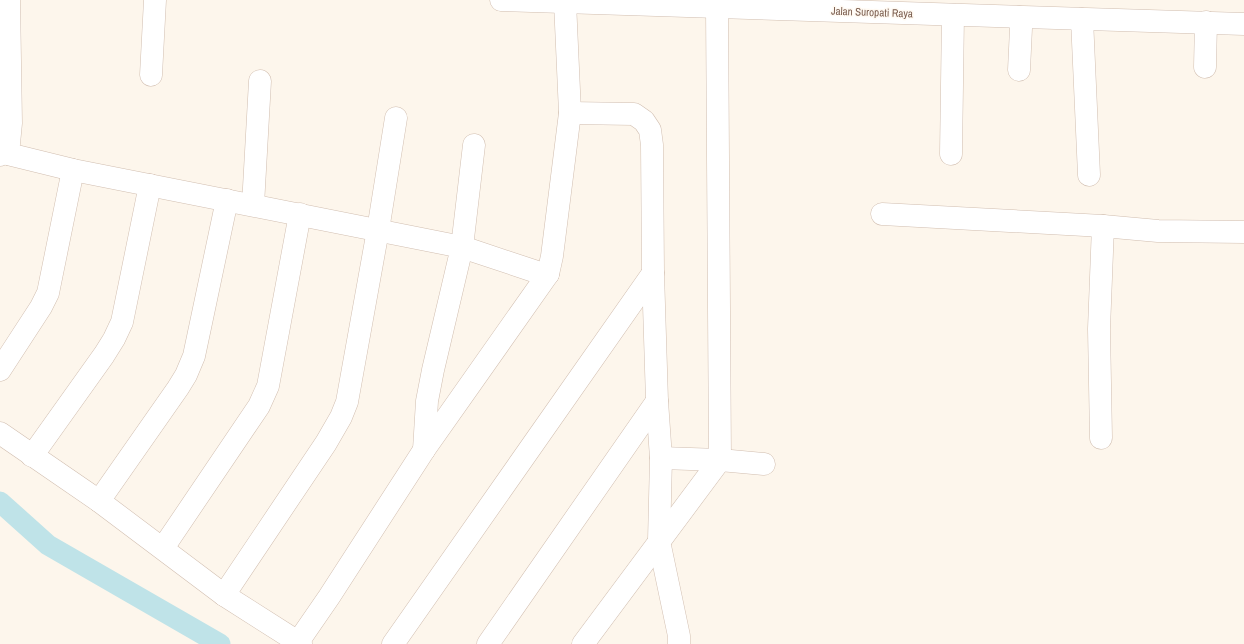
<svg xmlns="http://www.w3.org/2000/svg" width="1244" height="644" viewBox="0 0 1244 644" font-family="'Archivo Narrow',sans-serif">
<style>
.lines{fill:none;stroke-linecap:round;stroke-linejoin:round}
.canal{stroke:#bfe3e8;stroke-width:21}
.minor-casing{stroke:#d1beb0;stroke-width:23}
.minor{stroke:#fff;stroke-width:22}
.labels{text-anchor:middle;stroke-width:3;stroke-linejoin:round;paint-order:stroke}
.street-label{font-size:11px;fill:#7a5c4d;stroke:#fffaf3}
</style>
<rect width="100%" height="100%" fill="#fdf6ec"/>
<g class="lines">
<path class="canal" d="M0 502 48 545 220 644"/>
<defs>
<g id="minor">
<path d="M501 0 1244 24"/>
<path d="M1082 19 1089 175"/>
<path d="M1205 67 1206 22"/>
<path d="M1019 70 1021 28 1019 17"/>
<path d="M151 75 155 0"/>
<path d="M570 113 634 114 644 121 650 130 652 145 653 273 657 401 661 458 659 541 679 636V644"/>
<path d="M474 145 462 247 537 272 548 274"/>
<path d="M8 154 11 123 9 0"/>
<path d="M951 154 953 15"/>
<path d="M0 155 4 153 8 154 73 170 462 247 433 370 427 401 424 450"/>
<path d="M253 205 260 81"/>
<path d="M882 214 1103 226"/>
<path d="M0 370 41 307 48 293 73 170"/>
<path d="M0 433 99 501 224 595 301 644"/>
<path d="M1101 438 1099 329 1103 226 1158 231 1244 232"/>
<path d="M32 456 104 355 114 339 122 322 150 185"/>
<path d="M661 458 720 460 764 464"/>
<path d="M99 501 178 388 186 375 194 356 227 200"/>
<path d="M163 548 259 406 268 386 300 214"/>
<path d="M224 595 326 443 341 417 347 402 378 230 396 118"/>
<path d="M298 642 329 597 424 450 548 274 552 256 570 113 565 2"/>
<path d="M393 644 653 273"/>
<path d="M488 644 657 401"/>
<path d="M583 644 720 460 717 7"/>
</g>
</defs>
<use href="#minor" class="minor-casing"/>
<use href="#minor" class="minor"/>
</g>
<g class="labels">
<g class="street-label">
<text transform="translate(872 12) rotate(2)" y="4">Jalan Suropati Raya</text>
</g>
</g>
</svg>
